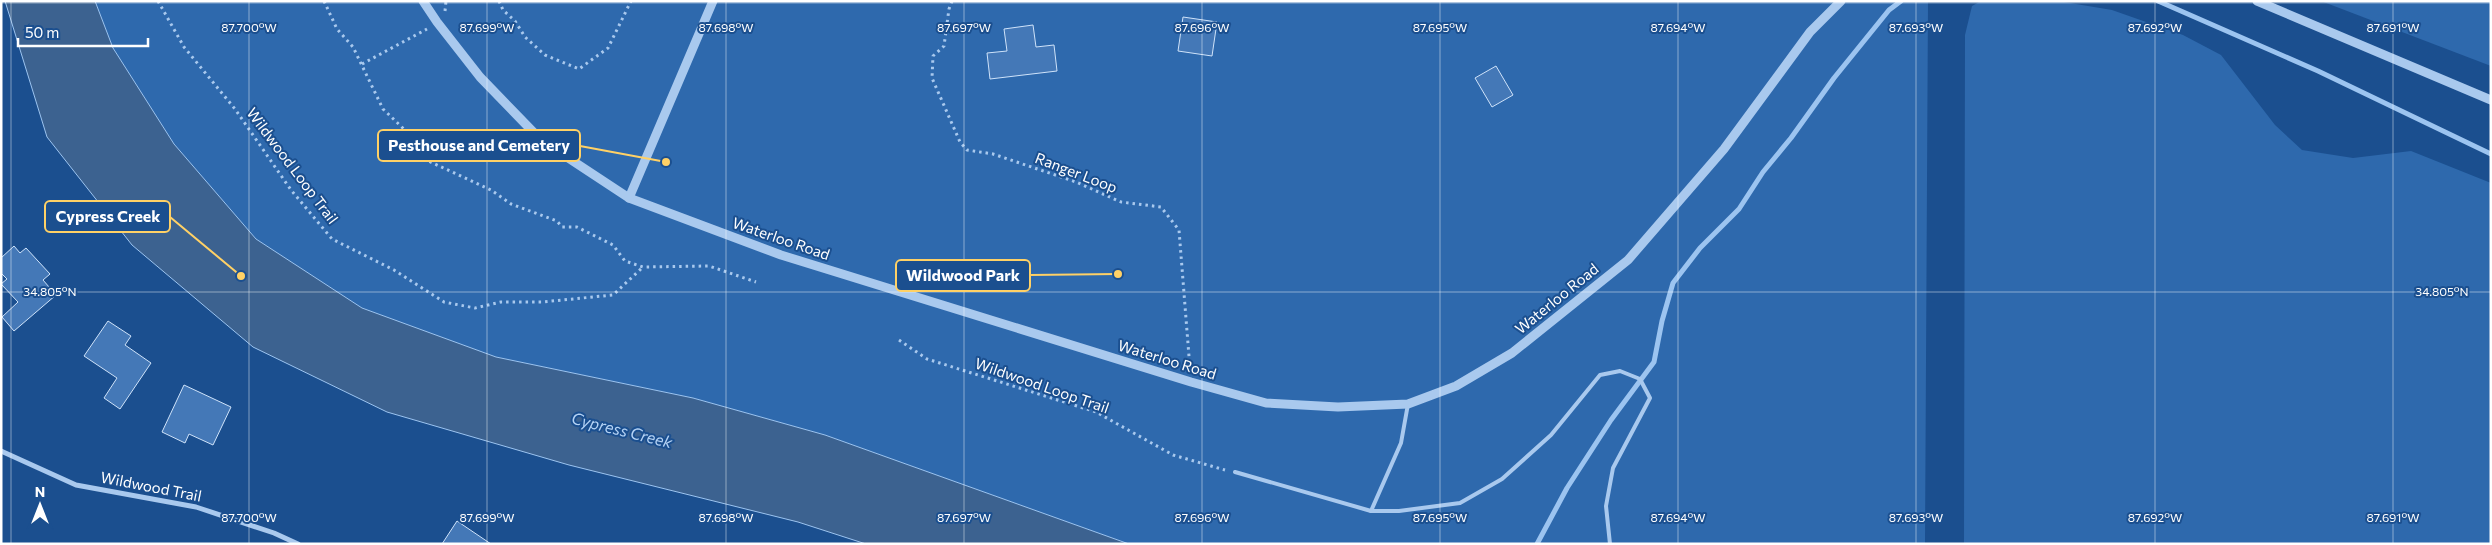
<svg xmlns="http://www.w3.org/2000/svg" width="2492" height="545" viewBox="0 0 2492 545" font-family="Commissioner,sans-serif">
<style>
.green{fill:#2e69ad}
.water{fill:#3c6290;stroke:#9cc4f0}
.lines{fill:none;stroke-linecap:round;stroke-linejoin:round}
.stream{stroke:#9cc4f0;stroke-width:5}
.building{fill:#4478b7;stroke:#cfe3fa}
.path{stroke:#a9c9ee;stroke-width:3;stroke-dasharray:2.5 4;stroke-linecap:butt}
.service{stroke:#a9c9ee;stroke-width:4}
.minor{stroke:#a9c9ee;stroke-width:5}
.tertiary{stroke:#a9c9ee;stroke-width:9}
.ticks{fill:none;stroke:#fff;stroke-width:1;stroke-opacity:0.45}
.labels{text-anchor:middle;stroke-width:4;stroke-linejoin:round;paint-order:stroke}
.street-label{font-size:15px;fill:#fff;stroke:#1b4f8f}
.water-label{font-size:16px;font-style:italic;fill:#b5d3f5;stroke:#1b4f8f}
.ticks-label{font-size:12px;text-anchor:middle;fill:#fff;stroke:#1b4f8f;stroke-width:4;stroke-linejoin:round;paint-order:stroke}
.leader{fill:none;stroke:#ffd166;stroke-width:2}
.callout-dot{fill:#ffd166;stroke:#1b4f8f;stroke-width:2}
.callout{fill:#1b4f8f;stroke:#ffd166;stroke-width:2}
.callout-label{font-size:16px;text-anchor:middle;font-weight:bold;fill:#fff}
</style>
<rect width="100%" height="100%" fill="#1b4f8f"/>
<g class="green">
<path d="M95 1H1928L1925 544H1129L825 435 693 398 496 357 362 308 256 239 174 144 113 48Z"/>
<path d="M1981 1H2058L2112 10 2183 35 2221 55 2275 125 2302 150 2353 158 2411 151 2491 183V544H1964L1965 35 1972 6Z"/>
<path d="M2321 1H2491V66Z"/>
</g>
<path class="water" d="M5 1H95L113 48 174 144 256 239 362 308 496 357 693 398 825 435 1129 544H866L798 522 569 465 387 412 253 347 132 245 47 137Z"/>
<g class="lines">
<g class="stream">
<path d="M2158 1 2318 71 2491 154"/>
<path d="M1537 544 1567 488 1611 420 1654 362 1662 321 1673 283 1700 248 1739 209 1763 172 1791 138 1834 78 1889 10 1901 1"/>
</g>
</g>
<g class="building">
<path d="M1183 17 1217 22 1212 56 1178 51Z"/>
<path d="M1033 25 1036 47 1054 45 1057 71 990 79 987 53 1007 51 1004 29Z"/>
<path d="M1496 66 1513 95 1492 107 1475 78Z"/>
<path d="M14 246 20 253 26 248 50 274 43 280 56 295 14 331 2 317 18 302 1 284 7 279 1 273V258Z"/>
<path d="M108 321 131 336 125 345 151 363 120 409 104 398 117 378 84 356Z"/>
<path d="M184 385 231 407 213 445 189 434 185 443 162 432Z"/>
<path d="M457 521 491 544H442Z"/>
</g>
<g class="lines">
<g class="path">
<path d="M158 1 184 47 235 109 291 190 332 239 394 270 444 302 475 308 501 302H542L613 295 643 267"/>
<path d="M324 1 337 29 353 47 383 109 409 134 424 159 491 190 511 204 557 221 562 227H577L613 245 625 261 643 267 709 266 756 282"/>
<path d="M499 1 503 10 515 21 525 37 545 55 579 69 608 48 631 1"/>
<path d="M952 1 949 9 944 46 933 56 932 78 960 142 967 150 993 154 1076 182 1121 202 1161 207 1179 230 1190 369"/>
<path d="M445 11 446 1"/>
<path d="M362 64 427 29"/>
<path d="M899 340 927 359 1096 412 1173 455 1225 470"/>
</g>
<g class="service">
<path d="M1408 404 1401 443 1371 511H1399L1460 503 1502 479 1551 435 1600 375 1620 371 1640 379 1650 398 1613 468 1606 506 1610 544"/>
<path d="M1235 472 1371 511"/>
</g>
<path class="minor" d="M1 451 76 485 196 507 274 533 298 544"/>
<g class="tertiary">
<path d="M423 1 437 22 480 77 541 140 629 198 781 255 1191 382 1266 403 1338 407 1408 404 1456 386 1512 353 1628 260 1724 149 1810 32 1841 1"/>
<path d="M2257 1 2491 100"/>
<path d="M629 198 713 1"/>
</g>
</g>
<path class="ticks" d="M11 1V544M249 1V544M487 1V544M726 1V544M964 1V544M1202 1V544M1440 1V544M1678 1V544M1916 1V544M2155 1V544M2393 1V544M1 3H2491M1 292H2491"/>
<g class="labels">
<g class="street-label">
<text transform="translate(292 166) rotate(53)" y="5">Wildwood Loop Trail</text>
<text transform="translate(1076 173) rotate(21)" y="5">Ranger Loop</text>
<text transform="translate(781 239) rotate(19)" y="5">Waterloo Road</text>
<text transform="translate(1557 299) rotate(-39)" y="5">Waterloo Road</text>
<text transform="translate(1167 360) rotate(17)" y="5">Waterloo Road</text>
<text transform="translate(1042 386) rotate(19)" y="5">Wildwood Loop Trail</text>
<text transform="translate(151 487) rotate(11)" y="5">Wildwood Trail</text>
</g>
<g class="water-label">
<text transform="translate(622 430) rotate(14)" y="6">Cypress Creek</text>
</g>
</g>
<g class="ticks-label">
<text x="249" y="32">87.700°W</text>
<text x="487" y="32">87.699°W</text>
<text x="726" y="32">87.698°W</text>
<text x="964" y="32">87.697°W</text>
<text x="1202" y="32">87.696°W</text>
<text x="1440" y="32">87.695°W</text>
<text x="1678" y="32">87.694°W</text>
<text x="1916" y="32">87.693°W</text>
<text x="2155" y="32">87.692°W</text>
<text x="2393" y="32">87.691°W</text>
<text x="50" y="296">34.805°N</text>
<text x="2442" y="296">34.805°N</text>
<text x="249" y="522">87.700°W</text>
<text x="487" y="522">87.699°W</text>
<text x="726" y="522">87.698°W</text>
<text x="964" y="522">87.697°W</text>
<text x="1202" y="522">87.696°W</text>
<text x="1440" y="522">87.695°W</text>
<text x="1678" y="522">87.694°W</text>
<text x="1916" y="522">87.693°W</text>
<text x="2155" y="522">87.692°W</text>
<text x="2393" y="522">87.691°W</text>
</g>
<path class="leader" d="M666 162L580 146M241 276L170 217M1118 274L1030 275"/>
<g class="callout-dot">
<circle cx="666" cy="162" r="5"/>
<circle cx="241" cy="276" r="5"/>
<circle cx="1118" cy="274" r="5"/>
</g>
<g class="callout">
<rect x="378" y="130" width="202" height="31" rx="5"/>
<rect x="45" y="201" width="125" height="31" rx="5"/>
<rect x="896" y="260" width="134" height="31" rx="5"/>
</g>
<g class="callout-label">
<text x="479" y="151">Pesthouse and Cemetery</text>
<text x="108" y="222">Cypress Creek</text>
<text x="963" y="281">Wildwood Park</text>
</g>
<rect width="2492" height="545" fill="none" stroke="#ffffff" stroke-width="5"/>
<g transform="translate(40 505)" stroke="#1b4f8f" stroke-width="4" paint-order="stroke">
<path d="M0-4L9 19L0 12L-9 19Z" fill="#ffffff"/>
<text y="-8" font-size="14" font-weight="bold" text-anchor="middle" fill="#ffffff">N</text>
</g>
<path d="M18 38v8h130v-8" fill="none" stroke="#ffffff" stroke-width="2.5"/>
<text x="25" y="38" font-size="15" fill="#ffffff" stroke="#1b4f8f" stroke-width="4" paint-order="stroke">50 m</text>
</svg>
